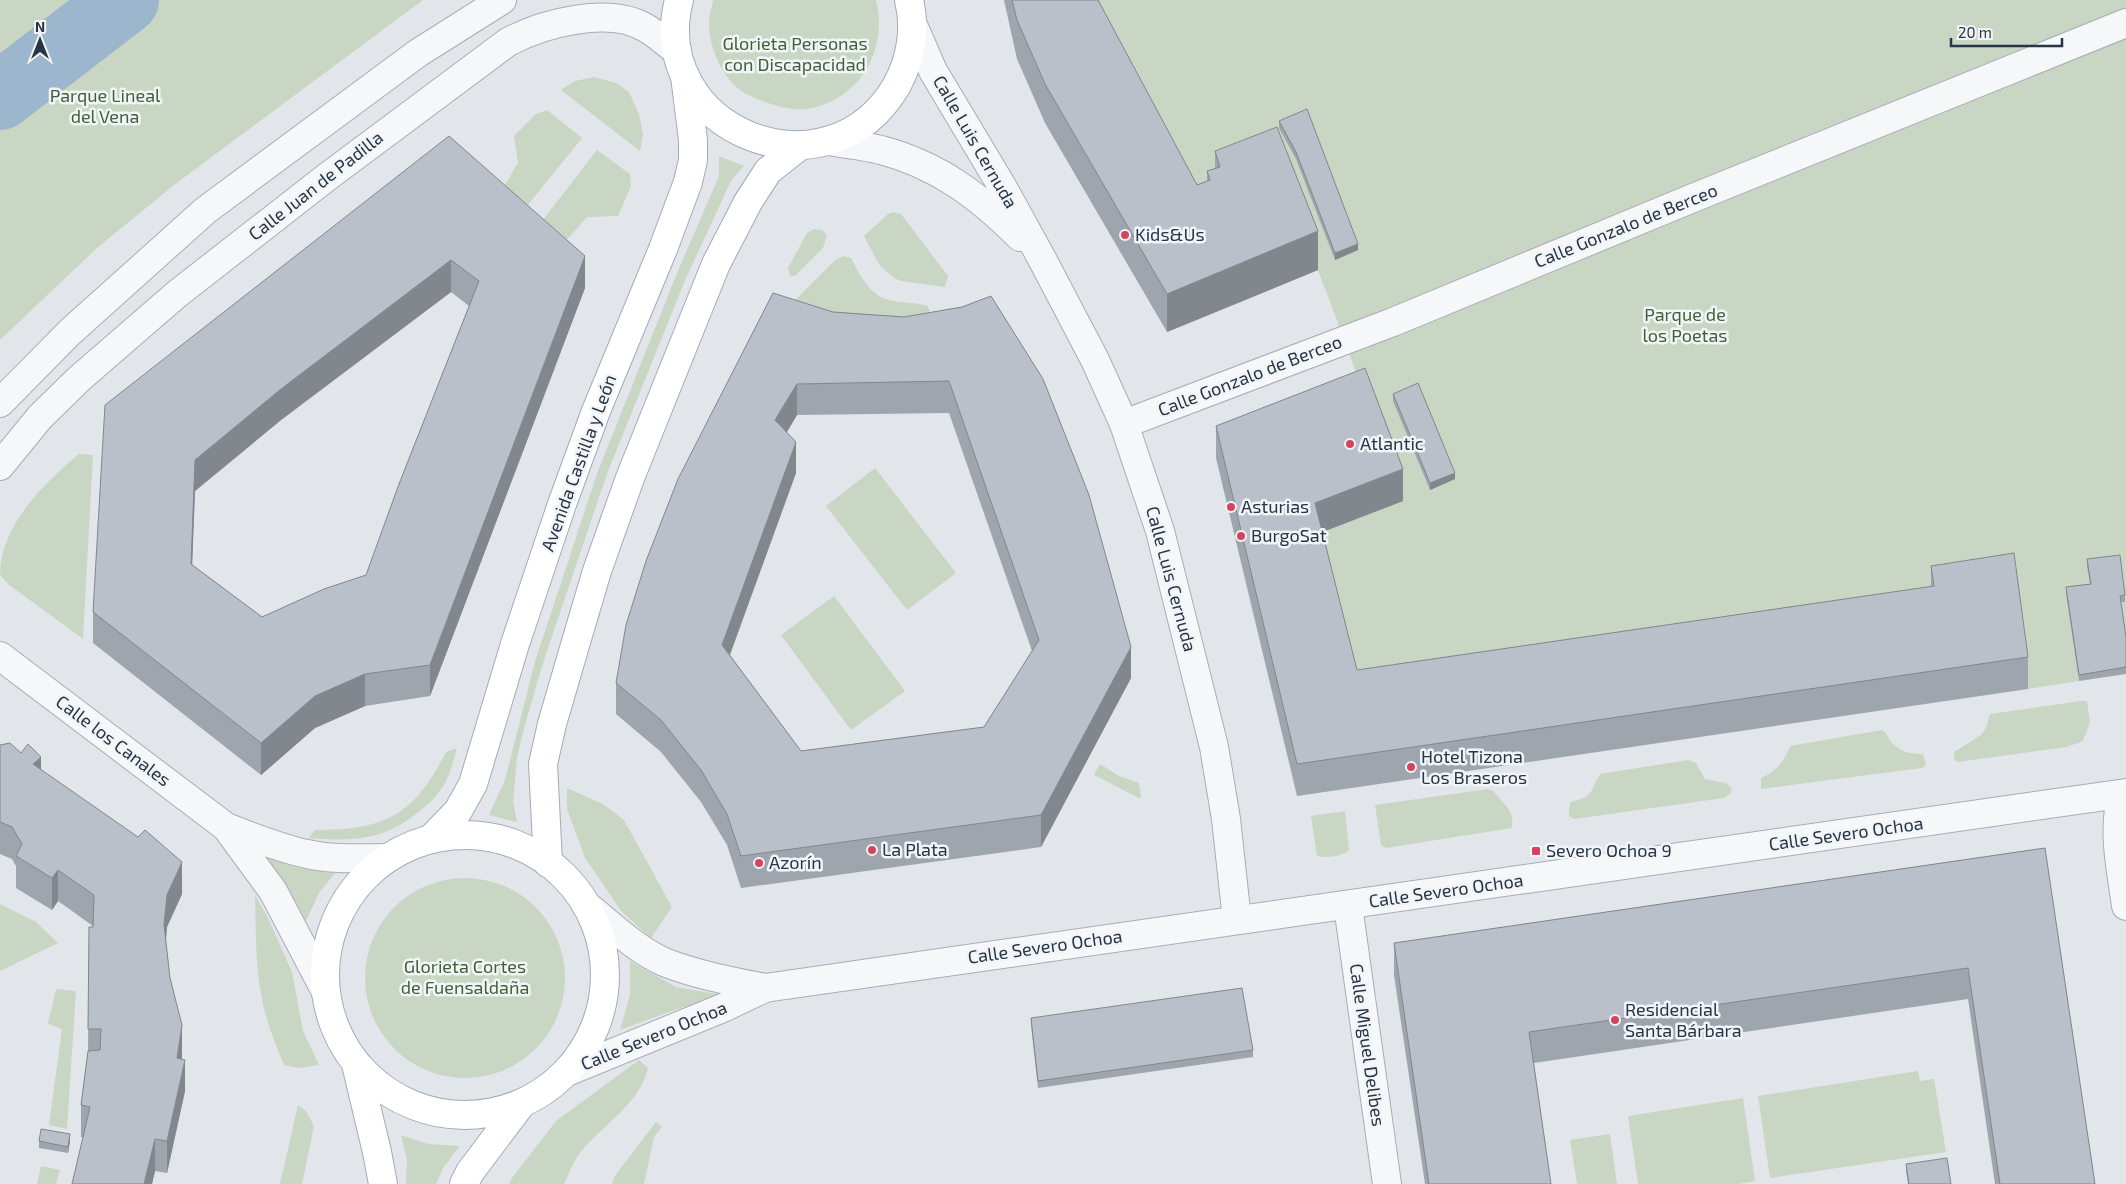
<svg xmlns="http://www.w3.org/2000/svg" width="2126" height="1184" viewBox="0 0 2126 1184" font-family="'Exo 2',sans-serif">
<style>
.green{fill:#c9d6c3}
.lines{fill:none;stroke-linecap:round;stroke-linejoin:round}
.river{stroke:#9cb6cd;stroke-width:68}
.minor-casing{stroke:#a7adb6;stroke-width:30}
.major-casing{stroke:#a1abb8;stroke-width:30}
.minor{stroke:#f5f7f9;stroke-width:28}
.major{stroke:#fff;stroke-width:28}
.wall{fill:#9fa5ad;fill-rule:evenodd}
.shaded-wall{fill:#82868d}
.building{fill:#b9c0c9;stroke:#82868d;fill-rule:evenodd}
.poi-dot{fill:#d5435f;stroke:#f2f5f8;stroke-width:2}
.labels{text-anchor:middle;stroke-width:5;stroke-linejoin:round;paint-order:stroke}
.park-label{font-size:18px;fill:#406136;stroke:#f2f5f8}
.street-label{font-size:18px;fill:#293444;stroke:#f2f5f8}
.poi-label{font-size:18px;fill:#293444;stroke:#f2f5f8;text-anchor:start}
</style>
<rect width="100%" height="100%" fill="#e2e6eb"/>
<g class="green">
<path d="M0 0H423L174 185 97 248 0 340Z"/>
<path d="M713 0H876C888 46 863 95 816 107 800 112 783 108 768 103 761 100 753 98 746 94 723 81 709 48 709 23 709 15 712 7 713 0Z"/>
<path d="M1084 0H2126V644L2120 602 2125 601 2091 591 2066 594 2079 681 2028 689 2014 585 1357 702 1315 535 1403 500 1329 299 1277 166 1208 210Z"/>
<path d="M594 77 616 83 629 92 639 114 643 135 640 151 561 90 575 81Z"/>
<path d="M547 110 582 138 523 211 501 191 518 163 514 136 536 114Z"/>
<path d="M597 150 630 174 631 186 618 216 587 217 562 245 539 225Z"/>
<path d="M719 156 744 166 731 181 686 278 607 474 543 663 524 728 517 758 513 802 517 822 489 815 505 780 535 661 598 471 677 273 719 176Z"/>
<path d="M893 212 901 214 948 276 945 287 901 281 894 278 880 266 864 236 888 214Z"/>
<path d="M814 229 822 230 827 235 823 248 795 276H790L788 268 807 233Z"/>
<path d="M843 256 851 258C859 274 870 296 889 300 902 303 915 302 928 306L934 328 784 311 835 260Z"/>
<path d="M79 454 93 455 83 639 8 584 0 575C0 526 43 484 79 454Z"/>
<path d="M875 468 956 573 907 610 826 506Z"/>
<path d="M834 596 905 691 851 730 781 635Z"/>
<path d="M2080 701H2087L2090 722 2083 741 2067 747 1957 762 1954 759V752L1981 735 1986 728 1990 714Z"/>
<path d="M1882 730C1888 734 1888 738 1892 743 1900 752 1912 754 1923 754L1926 765 1922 768 1761 789V778C1776 771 1785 761 1790 746Z"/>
<path d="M457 748C454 759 451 771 446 781 440 793 431 802 421 810 386 840 353 842 309 838L315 830C386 830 414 815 446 752Z"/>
<path d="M1688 760 1696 763 1705 779 1725 783 1732 788 1730 794 1724 798 1574 819 1569 816V808L1571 802C1595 796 1589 792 1600 774Z"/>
<path d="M1100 764 1119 776 1139 783 1141 799 1094 775Z"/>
<path d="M567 788 603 804 624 820 672 907 651 938 622 912 585 858 567 809Z"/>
<path d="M1488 789C1495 791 1496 795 1501 800 1509 809 1514 814 1512 828L1386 848 1381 845 1375 805Z"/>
<path d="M1345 811 1349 850C1341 857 1327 858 1317 856L1311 816Z"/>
<path d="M255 851 298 868 335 873 319 893 306 921C291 893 279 872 255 851Z"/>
<circle cx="465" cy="978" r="100"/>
<path d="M255 895 267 916 292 972 303 1031 319 1065 299 1068 284 1065C275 1043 266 1021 262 999 255 965 256 929 255 895Z"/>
<path d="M0 904 36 922 58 943 0 971Z"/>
<path d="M630 961 676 987 722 995 672 1011 620 1030 630 995Z"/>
<path d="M56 989 76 991 67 1129 49 1125 62 1029 48 1024Z"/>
<path d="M639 1060 648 1068C640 1104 602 1125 580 1153 573 1161 569 1174 564 1184H509L512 1178 556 1121Z"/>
<path d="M1918 1071 1920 1081 1934 1079 1946 1152 1770 1178 1758 1096Z"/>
<path d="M1743 1098 1755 1181 1738 1184H1638L1628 1116Z"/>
<path d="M298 1105 306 1111 314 1126 302 1184H280Z"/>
<path d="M656 1122 662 1127 654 1137 644 1184H612L614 1177Z"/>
<path d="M1610 1134 1617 1184H1577L1570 1140Z"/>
<path d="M401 1135 428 1144 460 1146 443 1168 436 1184H406L407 1160Z"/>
<path d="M41 1166 60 1170 56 1184H37Z"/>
</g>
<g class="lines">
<path class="river" d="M0 96 125 0"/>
<defs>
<g id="minor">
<path d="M913 25 933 71 1003 188 1041 257 1095 360 1124 424 1160 531 1214 747 1226 819 1237 920"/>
<path d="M828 141C845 144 864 146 881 150 938 165 979 196 1020 237"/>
<path d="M0 403 70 332 206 210 418 53 502 0"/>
<path d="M1124 424 1393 322 1693 198 2126 23"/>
<path d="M0 466 40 417 80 378 177 294 327 177 508 42C544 23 609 6 646 28 657 34 667 44 677 51"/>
<path d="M0 656 226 827 273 891 325 990"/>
<path d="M2122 794C2112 832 2121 868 2126 906"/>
<path d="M226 827C252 837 279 848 307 854 333 860 361 858 388 858"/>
<path d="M586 905C610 924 635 949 664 962 697 975 731 981 765 988L2126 793"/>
<path d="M1348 906 1387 1184"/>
<path d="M569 1071 725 1007 765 988"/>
</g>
<g id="major">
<path d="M679 0C646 129 827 205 897 85 911 59 916 28 909 0"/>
<circle cx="465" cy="975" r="140"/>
<path d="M431 839 458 811 473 784 515 644 562 504 596 411 663 249 688 182 693 160V140L685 76"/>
<path d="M548 863 543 764 552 724 578 635 597 571 630 478 716 264 748 202 768 171 801 145"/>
<path d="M356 1064 377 1152 383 1184"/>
<path d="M464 1184 470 1172 522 1103"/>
</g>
</defs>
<use href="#minor" class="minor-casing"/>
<use href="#major" class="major-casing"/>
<use href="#minor" class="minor"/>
<use href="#major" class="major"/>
</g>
<g class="wall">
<path d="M1004 0H1098L1197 185 1207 181V171L1215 169V151L1318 270 1167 332 1045 123 1017 59Z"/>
<path d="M1279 121 1358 250 1335 260 1296 159 1279 128Z"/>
<path d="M449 136 585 288 430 696 365 706 315 728 261 775 93 643V612ZM451 292 469 306 366 575 262 617 192 565 195 491 281 420Z"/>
<path d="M962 307 1131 678 1041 847 741 888 727 845 701 802 661 752 616 714V683L833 312 904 317ZM949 413 1032 651 984 727 801 751 730 655 796 473 787 432 797 415Z"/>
<path d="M1393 394 1455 479 1430 490 1393 401Z"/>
<path d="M1216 426 1403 501 1322 532 1357 670 1931 587V566L2028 657V689L1297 796 1216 458Z"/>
<path d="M2087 559 2125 595V602H2121L2126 637V674L2079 681 2066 594V587L2090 584 2087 566Z"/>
<path d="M0 745 21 753 41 769 182 894 167 927 166 941 170 978 182 1057 185 1091 167 1173 155 1171 152 1184H72L83 1137H81V1105L88 1051 89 927H93V926L58 901 52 910 16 888V866L12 859 0 854Z"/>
<path d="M2045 848 2095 1184H1995L1968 999 1534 1063 1551 1184H1425L1394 975V943Z"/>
<path d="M1031 1018 1253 1050V1057L1038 1088 1031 1025Z"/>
<path d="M39 1141H70L68 1153 39 1148Z"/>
<path d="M1906 1164 1951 1184H1908L1906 1171Z"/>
</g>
<g class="shaded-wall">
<path d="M1318 231V270L1167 332V294Z"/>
<path d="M1358 244V250L1335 260V253Z"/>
<path d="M585 256V288L430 696V665Z"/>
<path d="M451 260V292L281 420 195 491 191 596V564L195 460 281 389Z"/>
<path d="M797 384V415L775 452V420Z"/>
<path d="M796 442V473L722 676V645Z"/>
<path d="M1403 469V501L1315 535V503Z"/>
<path d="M1455 473V479L1430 490V483Z"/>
<path d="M1131 647V678L1041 847V815Z"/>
<path d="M365 674V706L315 728 261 775V743L315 696Z"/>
<path d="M41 757V789L33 764Z"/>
<path d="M182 862V894L167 927 164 957V925L167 895Z"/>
<path d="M58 870V901L52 910V878Z"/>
<path d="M182 1025V1057L177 1090V1058Z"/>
<path d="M185 1060V1091L167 1173V1141Z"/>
<path d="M70 1134V1141L68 1153V1147Z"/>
<path d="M155 1139V1171L152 1184H144Z"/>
</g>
<g class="building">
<path d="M1012 0H1098L1197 185 1210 180 1207 171 1220 167 1215 151 1277 127 1318 231 1167 294 1045 84 1017 20Z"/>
<path d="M1307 109 1358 244 1335 253 1296 152 1279 121Z"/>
<path d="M449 136 585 256 430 665 365 674 315 696 261 743 93 612 105 405ZM451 260 479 281 399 484 366 575 324 589 262 617 191 564 195 460 281 389Z"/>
<path d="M773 293 833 312 904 317 962 307 991 296 1043 379 1089 495 1131 647 1041 815 741 856 727 814 701 770 661 720 616 683 626 625 646 561 678 479ZM949 381 1039 640 984 727 801 751 722 645 796 442 775 420 797 384Z"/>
<path d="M1365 368 1403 469 1315 503 1357 670 1934 586 1931 566 2014 553 2028 657 1297 764 1216 426Z"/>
<path d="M1418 383 1455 473 1430 483 1393 394Z"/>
<path d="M2120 555 2125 595 2120 596 2126 637V667L2079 675 2066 587 2091 584 2087 559Z"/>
<path d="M10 743 21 753 28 744 41 757 33 764 138 837 145 830 182 862 167 895 164 925 170 978 182 1025 177 1058 185 1060 167 1141 155 1139 144 1184H72L90 1107 81 1105 88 1051 100 1050 101 1029H88L89 927H93L94 895 58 870 52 878 16 856 22 844 12 827 0 822V745Z"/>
<path d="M2045 848 2095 1184H2000L1968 968 1529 1032 1551 1184H1429L1394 943Z"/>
<path d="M1242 988 1253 1050 1038 1081 1031 1018Z"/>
<path d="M41 1129 70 1134 68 1147 39 1141Z"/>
<path d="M1947 1158 1951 1184H1909L1906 1164Z"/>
</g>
<g class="poi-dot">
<circle cx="1125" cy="235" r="5"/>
<circle cx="1350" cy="444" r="5"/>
<circle cx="1231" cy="507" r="5"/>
<circle cx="1241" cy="536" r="5"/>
<circle cx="1411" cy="767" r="5"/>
<circle cx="872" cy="850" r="5"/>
<rect x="1531" y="846" width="10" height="10" rx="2.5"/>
<circle cx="759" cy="863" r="5"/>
<circle cx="1615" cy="1020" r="5"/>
</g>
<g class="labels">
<g class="park-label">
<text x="795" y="50">Glorieta Personas<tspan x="795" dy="21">con Discapacidad</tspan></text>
<text x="105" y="102">Parque Lineal<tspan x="105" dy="21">del Vena</tspan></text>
<text x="1685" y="321">Parque de<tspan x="1685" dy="21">los Poetas</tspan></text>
<text x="465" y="973">Glorieta Cortes<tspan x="465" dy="21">de Fuensaldaña</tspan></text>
</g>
<g class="street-label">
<text transform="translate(975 142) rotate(60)" y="6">Calle Luis Cernuda</text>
<text transform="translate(316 186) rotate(-38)" y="6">Calle Juan de Padilla</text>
<text transform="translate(1626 226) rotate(-22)" y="6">Calle Gonzalo de Berceo</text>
<text transform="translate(1250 376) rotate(-21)" y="6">Calle Gonzalo de Berceo</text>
<text transform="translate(579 463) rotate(-70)" y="6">Avenida Castilla y León</text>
<text transform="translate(1171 579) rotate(75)" y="6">Calle Luis Cernuda</text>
<text transform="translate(113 741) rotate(37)" y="6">Calle los Canales</text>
<text transform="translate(1846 834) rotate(-8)" y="6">Calle Severo Ochoa</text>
<text transform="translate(1446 891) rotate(-8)" y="6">Calle Severo Ochoa</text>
<text transform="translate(1045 947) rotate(-8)" y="6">Calle Severo Ochoa</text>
<text transform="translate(654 1036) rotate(-22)" y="6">Calle Severo Ochoa</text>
<text transform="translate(1367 1045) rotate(82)" y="6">Calle Miguel Delibes</text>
</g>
<g class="poi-label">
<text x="1135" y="241">Kids&amp;Us</text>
<text x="1360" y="450">Atlantic</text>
<text x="1241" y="513">Asturias</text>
<text x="1251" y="542">BurgoSat</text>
<text x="1421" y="763">Hotel Tizona<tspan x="1421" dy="21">Los Braseros</tspan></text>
<text x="882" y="856">La Plata</text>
<text x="1546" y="857">Severo Ochoa 9</text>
<text x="769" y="869">Azorín</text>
<text x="1625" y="1016">Residencial<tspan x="1625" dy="21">Santa Bárbara</tspan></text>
</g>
</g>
<g transform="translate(40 40)" stroke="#f2f5f8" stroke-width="4" paint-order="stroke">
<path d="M0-4L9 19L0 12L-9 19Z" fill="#293444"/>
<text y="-8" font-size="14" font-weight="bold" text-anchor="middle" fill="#293444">N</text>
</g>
<path d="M1951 38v8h111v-8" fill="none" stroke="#293444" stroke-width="2.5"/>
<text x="1958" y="38" font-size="15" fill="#293444" stroke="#f2f5f8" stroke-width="4" paint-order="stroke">20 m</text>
</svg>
